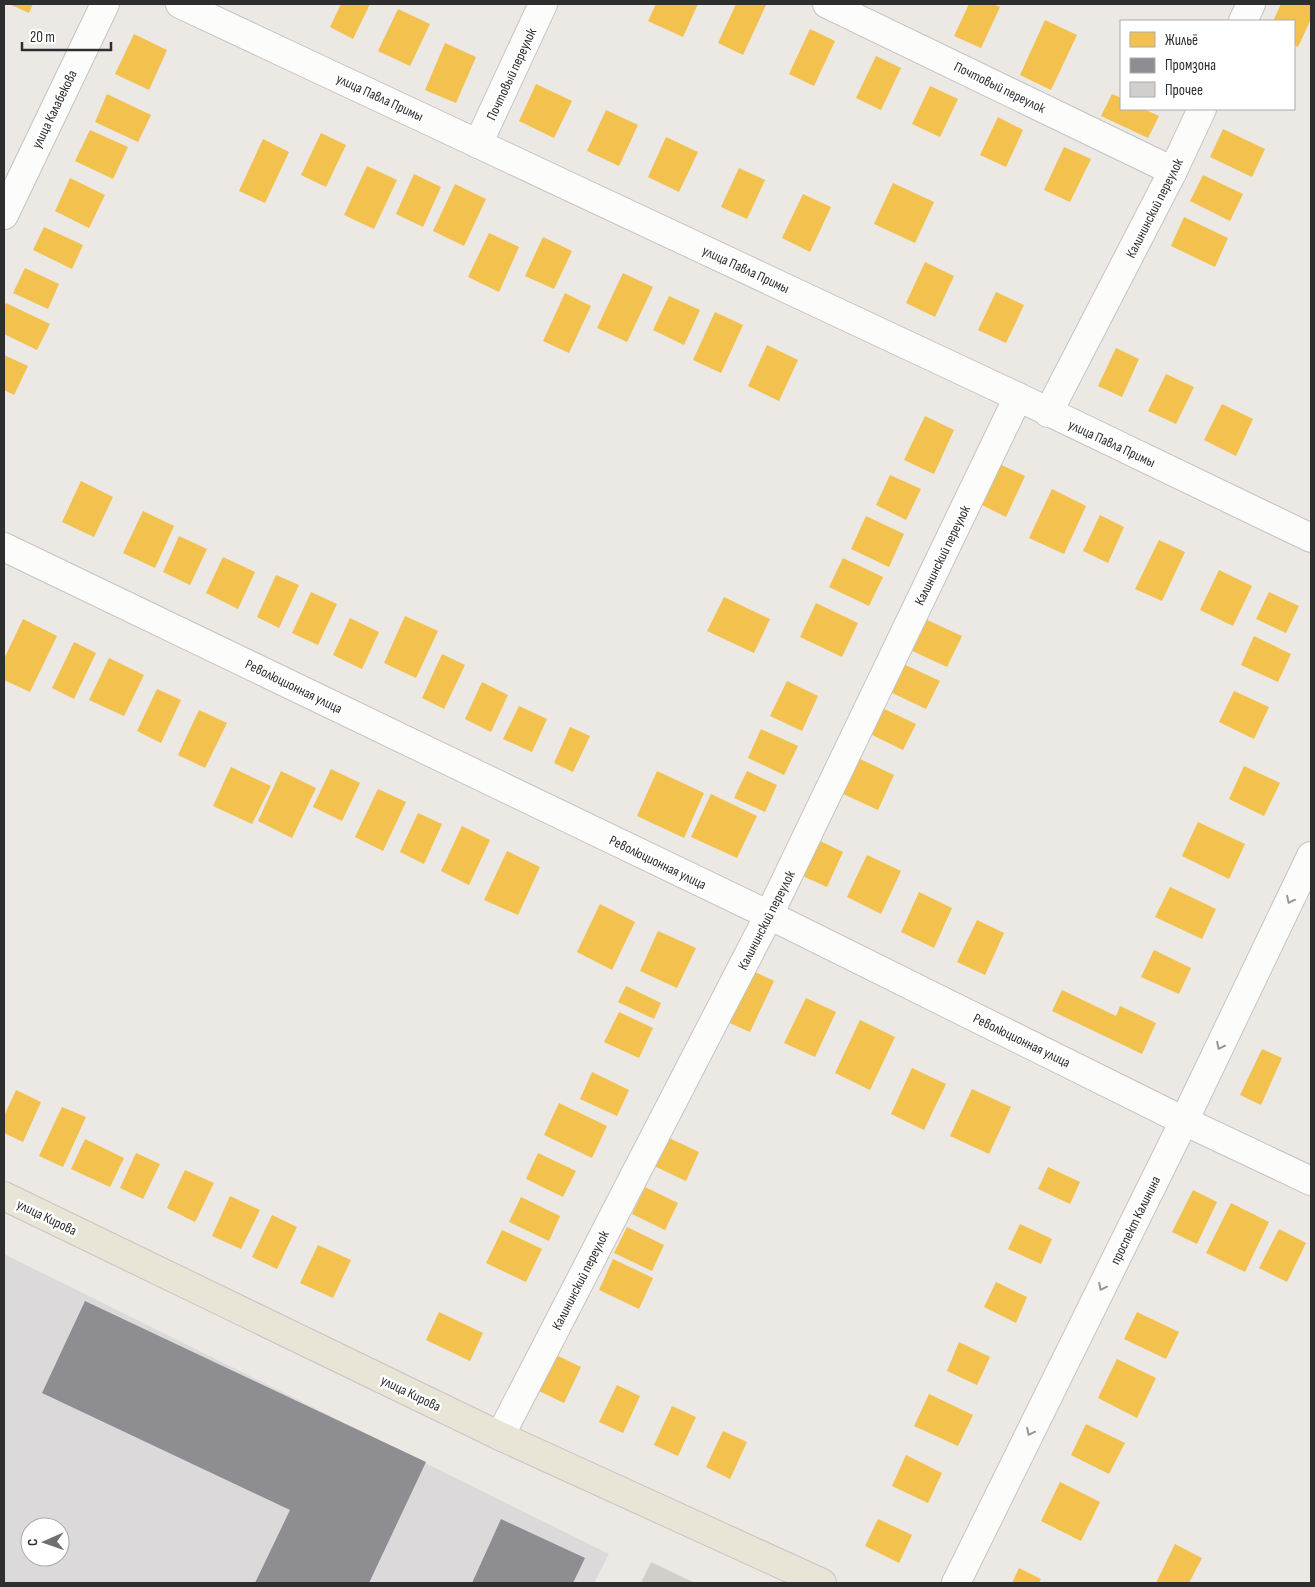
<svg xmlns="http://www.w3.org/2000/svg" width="1315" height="1587" viewBox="0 0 1315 1587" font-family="'Sofia Sans Condensed',sans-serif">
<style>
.industrial{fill:#dcd9db;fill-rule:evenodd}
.homes{fill:#f2c14e}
.industry{fill:#8d8d92}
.building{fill:#d1cecb}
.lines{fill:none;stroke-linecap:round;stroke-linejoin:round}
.minor-casing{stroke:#c5c4c5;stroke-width:30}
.major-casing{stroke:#c6c5c4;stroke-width:30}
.minor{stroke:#fcfcfb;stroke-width:28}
.major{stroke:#e8e4d6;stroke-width:28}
.oneway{stroke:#959594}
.labels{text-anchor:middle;stroke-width:5;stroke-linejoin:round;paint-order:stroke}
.street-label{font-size:14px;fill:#2e2e2e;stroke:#fff}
</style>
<rect width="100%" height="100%" fill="#ece8e4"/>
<path class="industrial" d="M4 1254 609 1554 594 1583H4ZM30 1527H60V1557H30Z"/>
<g class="homes">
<path d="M9 4H33L29 13Z"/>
<path d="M341 4H370L353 39 330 27Z"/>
<path d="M656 4H698L683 37 648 21Z"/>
<path d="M736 4H763L766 5 743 55 718 43Z"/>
<path d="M969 4H993L1000 7 981 48 954 36Z"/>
<path d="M1281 4H1311V19L1298 47 1294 45V21H1273Z"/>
<path d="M398 9 430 24 410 66 378 51Z"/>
<path d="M1045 20 1077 35 1051 90 1020 75Z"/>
<path d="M810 29 835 41 814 86 789 74Z"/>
<path d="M134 34 167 50 149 90 115 74Z"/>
<path d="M445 43 476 57 456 103 425 90Z"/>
<path d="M876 56 901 68 881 110 856 98Z"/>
<path d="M536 84 572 101 554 138 519 121Z"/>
<path d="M930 86 958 99 940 137 912 124Z"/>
<path d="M107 94 151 115 138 142 95 122Z"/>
<path d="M1112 94 1121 98V109H1144L1159 116 1148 138 1101 116Z"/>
<path d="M606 110 638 125 619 166 587 151Z"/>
<path d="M998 117 1023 130 1006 167 980 155Z"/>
<path d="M1223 129 1265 149 1252 177 1210 157Z"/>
<path d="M90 130 128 147 113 179 75 161Z"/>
<path d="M321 133 346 145 326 187 301 175Z"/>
<path d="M666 137 698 152 679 192 648 177Z"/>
<path d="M263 139 289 152 265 203 239 191Z"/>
<path d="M1064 147 1091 159 1070 202 1044 190Z"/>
<path d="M367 166 397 180 374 229 344 215Z"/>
<path d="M739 168 765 180 747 219 721 207Z"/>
<path d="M414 174 441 187 423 227 396 214Z"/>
<path d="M1203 175 1243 194 1230 221 1190 201Z"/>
<path d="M70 178 105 195 89 228 55 211Z"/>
<path d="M893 183 934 202 915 243 874 224Z"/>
<path d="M455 184 486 199 464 246 433 231Z"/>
<path d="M803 194 831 207 810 252 782 238Z"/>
<path d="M1184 217 1228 238 1215 267 1171 246Z"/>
<path d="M44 227 83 245 72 269 33 250Z"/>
<path d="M489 233 519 247 499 292 468 277Z"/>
<path d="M543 237 572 251 554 289 525 276Z"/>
<path d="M925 262 954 276 935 317 906 303Z"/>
<path d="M25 268 59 284 48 309 13 293Z"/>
<path d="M623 273 653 287 627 342 597 328Z"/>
<path d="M996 292 1024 305 1006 343 978 330Z"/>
<path d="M565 293 591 306 569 353 543 341Z"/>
<path d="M669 296 700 310 684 345 653 330Z"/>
<path d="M6 303 50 324 37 350 4 334V308Z"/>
<path d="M715 312 743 325 721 373 693 360Z"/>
<path d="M767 345 798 360 779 401 748 386Z"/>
<path d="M1116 348 1139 359 1122 397 1098 386Z"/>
<path d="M4 355 28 366 14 395 4 390Z"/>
<path d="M1166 374 1194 387 1176 424 1148 411Z"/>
<path d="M1222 404 1253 419 1236 456 1204 440Z"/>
<path d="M925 416 954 430 934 474 904 460Z"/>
<path d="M999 464 1025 476 1006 517 980 504Z"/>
<path d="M890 475 921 489 906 520 876 505Z"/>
<path d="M81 481 113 497 94 537 62 522Z"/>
<path d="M1052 489 1086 506 1064 554 1029 538Z"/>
<path d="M143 511 174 526 155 568 123 553Z"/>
<path d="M1100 515 1124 527 1108 563 1083 551Z"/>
<path d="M866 516 904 534 889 567 851 549Z"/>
<path d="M179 536 207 549 190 585 163 572Z"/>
<path d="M1159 540 1185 552 1162 601 1135 589Z"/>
<path d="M223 557 255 572 238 609 206 593Z"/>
<path d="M843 558 883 577 869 606 829 587Z"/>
<path d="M1219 570 1252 586 1233 626 1200 610Z"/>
<path d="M276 575 299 585 279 628 257 617Z"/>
<path d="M311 592 337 604 318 645 292 633Z"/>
<path d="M1269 592 1299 606 1286 633 1256 619Z"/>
<path d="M724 597 770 619 754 653 707 631Z"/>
<path d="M816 603 858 623 842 657 800 637Z"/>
<path d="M405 616 438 631 416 678 384 663Z"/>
<path d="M350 618 379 632 362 669 333 655Z"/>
<path d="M923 618 962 636 947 667 908 649Z"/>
<path d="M23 619 57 636 30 692 4 680V659Z"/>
<path d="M1254 636 1291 654 1278 682 1241 665Z"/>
<path d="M74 642 96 653 74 699 52 688Z"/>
<path d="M442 654 465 665 444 709 422 698Z"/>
<path d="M109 658 144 675 124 716 89 700Z"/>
<path d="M899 662 940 681 926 709 886 690Z"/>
<path d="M787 681 818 696 802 731 770 716Z"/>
<path d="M482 682 508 695 491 732 465 719Z"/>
<path d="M157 689 181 700 161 743 137 731Z"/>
<path d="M1234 691 1269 707 1254 739 1219 722Z"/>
<path d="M519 706 547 719 532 752 503 739Z"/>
<path d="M878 706 916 724 903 750 866 732Z"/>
<path d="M199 710 227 723 205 768 178 755Z"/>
<path d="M570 727 590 736 573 772 554 763Z"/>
<path d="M761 729 798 746 784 775 748 758Z"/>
<path d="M858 758 894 775 878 810 841 793Z"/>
<path d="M1244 766 1280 783 1264 816 1229 799Z"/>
<path d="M231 767 271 786 252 824 213 806Z"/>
<path d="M331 769 360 783 342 821 313 807Z"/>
<path d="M281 771 316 788 292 838 258 821Z"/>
<path d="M657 771 704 793 684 838 637 816Z"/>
<path d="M747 771 777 785 765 812 734 798Z"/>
<path d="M378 789 406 802 383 851 355 837Z"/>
<path d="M711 794 757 816 737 858 691 837Z"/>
<path d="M418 813 442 824 424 864 400 852Z"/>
<path d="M1198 822 1245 844 1229 879 1182 856Z"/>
<path d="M462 826 490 840 469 885 441 871Z"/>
<path d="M814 838 843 852 827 887 798 874Z"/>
<path d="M507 851 540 867 518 915 484 900Z"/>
<path d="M867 855 901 871 881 914 847 897Z"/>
<path d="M1170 887 1216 909 1202 939 1155 917Z"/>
<path d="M919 892 952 908 934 948 901 932Z"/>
<path d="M600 904 635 922 612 970 577 952Z"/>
<path d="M977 920 1004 933 985 975 957 962Z"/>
<path d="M658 931 696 948 677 988 640 971Z"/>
<path d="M1154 950 1191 968 1179 994 1141 977Z"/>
<path d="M749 969 774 981 750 1032 725 1021Z"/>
<path d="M626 986 661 1003 654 1019 618 1002Z"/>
<path d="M1062 990 1116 1016 1120 1006 1156 1023 1142 1054 1052 1011Z"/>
<path d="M806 998 836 1012 815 1057 784 1043Z"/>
<path d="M619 1012 653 1028 639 1058 604 1042Z"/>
<path d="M860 1020 895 1037 870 1090 835 1073Z"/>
<path d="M1262 1049 1282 1058 1261 1105 1240 1095Z"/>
<path d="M912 1068 946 1084 924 1130 891 1114Z"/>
<path d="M592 1072 629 1090 617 1116 580 1099Z"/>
<path d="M972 1089 1011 1107 989 1154 950 1136Z"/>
<path d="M16 1090 41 1102 23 1142 4 1133V1116Z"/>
<path d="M559 1103 607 1126 592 1158 544 1135Z"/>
<path d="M62 1107 86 1117 63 1167 39 1156Z"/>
<path d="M667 1137 699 1152 686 1181 654 1166Z"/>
<path d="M85 1139 124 1158 110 1187 71 1169Z"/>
<path d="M136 1153 160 1164 143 1199 120 1188Z"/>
<path d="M538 1153 576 1171 563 1197 526 1179Z"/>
<path d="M1048 1167 1080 1182 1070 1204 1038 1189Z"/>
<path d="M185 1170 214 1183 195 1222 167 1208Z"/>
<path d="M645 1187 678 1203 665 1230 632 1214Z"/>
<path d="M1193 1190 1217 1202 1197 1244 1172 1232Z"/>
<path d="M230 1196 260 1210 241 1249 212 1236Z"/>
<path d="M521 1197 560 1216 549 1241 509 1222Z"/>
<path d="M1231 1203 1269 1222 1245 1272 1206 1253Z"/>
<path d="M272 1215 297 1227 277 1269 252 1257Z"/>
<path d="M1020 1224 1052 1239 1041 1264 1008 1249Z"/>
<path d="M627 1227 664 1245 652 1271 614 1253Z"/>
<path d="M1279 1229 1306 1243 1287 1282 1259 1268Z"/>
<path d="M502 1230 542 1249 526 1282 486 1263Z"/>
<path d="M318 1245 351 1260 333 1298 300 1283Z"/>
<path d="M613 1259 653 1278 639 1309 599 1290Z"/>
<path d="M996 1282 1027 1297 1016 1323 984 1307Z"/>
<path d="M439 1312 483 1333 470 1361 426 1340Z"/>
<path d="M1137 1312 1179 1332 1166 1359 1124 1339Z"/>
<path d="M959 1342 990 1357 977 1385 947 1371Z"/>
<path d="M556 1355 581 1367 564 1403 539 1391Z"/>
<path d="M1117 1359 1156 1378 1137 1418 1098 1398Z"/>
<path d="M617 1385 640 1396 623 1433 599 1422Z"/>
<path d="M929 1394 973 1415 958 1446 914 1426Z"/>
<path d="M672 1406 696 1417 678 1456 654 1445Z"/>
<path d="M1086 1424 1125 1443 1109 1474 1071 1455Z"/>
<path d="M723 1431 747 1442 730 1479 706 1467Z"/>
<path d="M906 1455 942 1473 928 1503 892 1486Z"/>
<path d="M1060 1482 1100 1502 1081 1541 1041 1521Z"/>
<path d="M878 1519 912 1535 899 1563 865 1546Z"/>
<path d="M1175 1544 1202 1558 1189 1583H1156Z"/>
<path d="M1019 1568 1041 1579 1039 1583H1012Z"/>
</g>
<g class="industry">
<path d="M85 1301 426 1462 369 1583H255L290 1510 42 1393Z"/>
<path d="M501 1519 585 1558 573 1583H472Z"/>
</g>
<path class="building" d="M651 1562 695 1583H641Z"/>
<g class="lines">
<defs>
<g id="minor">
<path d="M180 4 1018 397 1311 538"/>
<path d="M827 4 1173 171"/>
<path d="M1243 21 1251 4"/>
<path d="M478 144 543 4"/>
<path d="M4 215 105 4"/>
<path d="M1048 413 1173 171 1202 109"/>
<path d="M4 547 769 915 1184 1121 1311 1181"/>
<path d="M500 1436 769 915 1018 397"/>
<path d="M956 1583 1184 1121 1311 856"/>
</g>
<path id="major" d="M4 1196 500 1436 822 1583"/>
</defs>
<use href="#minor" class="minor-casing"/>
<use href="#major" class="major-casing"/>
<use href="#minor" class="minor"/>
<use href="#major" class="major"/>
</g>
<defs><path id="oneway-chevron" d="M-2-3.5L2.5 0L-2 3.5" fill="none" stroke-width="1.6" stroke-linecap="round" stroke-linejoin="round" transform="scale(1.25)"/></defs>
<g class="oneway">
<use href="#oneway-chevron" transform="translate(1290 900) rotate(116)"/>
<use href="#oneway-chevron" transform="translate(1220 1046) rotate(116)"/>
<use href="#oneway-chevron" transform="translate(1102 1287) rotate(116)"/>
<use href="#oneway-chevron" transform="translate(1030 1432) rotate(116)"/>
</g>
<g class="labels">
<g class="street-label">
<text transform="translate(511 74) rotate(-65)" y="5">Почтовый переулок</text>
<text transform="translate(1000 87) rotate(26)" y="5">Почтовый переулок</text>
<text transform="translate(380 97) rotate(25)" y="5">улица Павла Примы</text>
<text transform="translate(54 109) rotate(-64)" y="5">улица Калабекова</text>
<text transform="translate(1154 208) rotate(-63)" y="5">Калининский переулок</text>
<text transform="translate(746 269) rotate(25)" y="5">улица Павла Примы</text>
<text transform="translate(1112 443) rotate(25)" y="5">улица Павла Примы</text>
<text transform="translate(942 555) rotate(-64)" y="5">Калининский переулок</text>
<text transform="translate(294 686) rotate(26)" y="5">Революционная улица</text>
<text transform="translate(658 862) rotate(26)" y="5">Революционная улица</text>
<text transform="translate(766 920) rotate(-63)" y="5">Калининский переулок</text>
<text transform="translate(1022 1040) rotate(26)" y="5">Революционная улица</text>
<text transform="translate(47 1217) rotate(26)" y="5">улица Кирова</text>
<text transform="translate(1135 1220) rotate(-64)" y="5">проспект Калинина</text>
<text transform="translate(580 1280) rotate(-63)" y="5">Калининский переулок</text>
<text transform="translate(411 1393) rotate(26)" y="5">улица Кирова</text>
</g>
</g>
<rect width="1315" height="1587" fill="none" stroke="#2e2e2e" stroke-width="10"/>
<rect x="1120" y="20" width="175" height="90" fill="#ffffff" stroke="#ababab"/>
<rect x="1130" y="32" width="25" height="15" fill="#f2c14e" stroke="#ababab"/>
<text x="1165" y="45" font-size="15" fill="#2e2e2e">Жильё</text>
<rect x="1130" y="58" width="25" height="15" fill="#8d8d92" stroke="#ababab"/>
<text x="1165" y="70" font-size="15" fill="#2e2e2e">Промзона</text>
<rect x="1130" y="82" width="25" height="15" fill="#d1cecb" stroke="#ababab"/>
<text x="1165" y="95" font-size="15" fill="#2e2e2e">Прочее</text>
<g transform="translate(45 1542) rotate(268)"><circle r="24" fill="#ffffff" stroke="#ababab"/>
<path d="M0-4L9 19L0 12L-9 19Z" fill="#706f6e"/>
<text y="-8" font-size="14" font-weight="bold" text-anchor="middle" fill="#2e2e2e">С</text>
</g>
<path d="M22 42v8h89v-8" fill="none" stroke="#2e2e2e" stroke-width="2.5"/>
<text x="30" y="42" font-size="15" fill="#2e2e2e" stroke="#ffffff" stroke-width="4" paint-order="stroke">20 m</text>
</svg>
